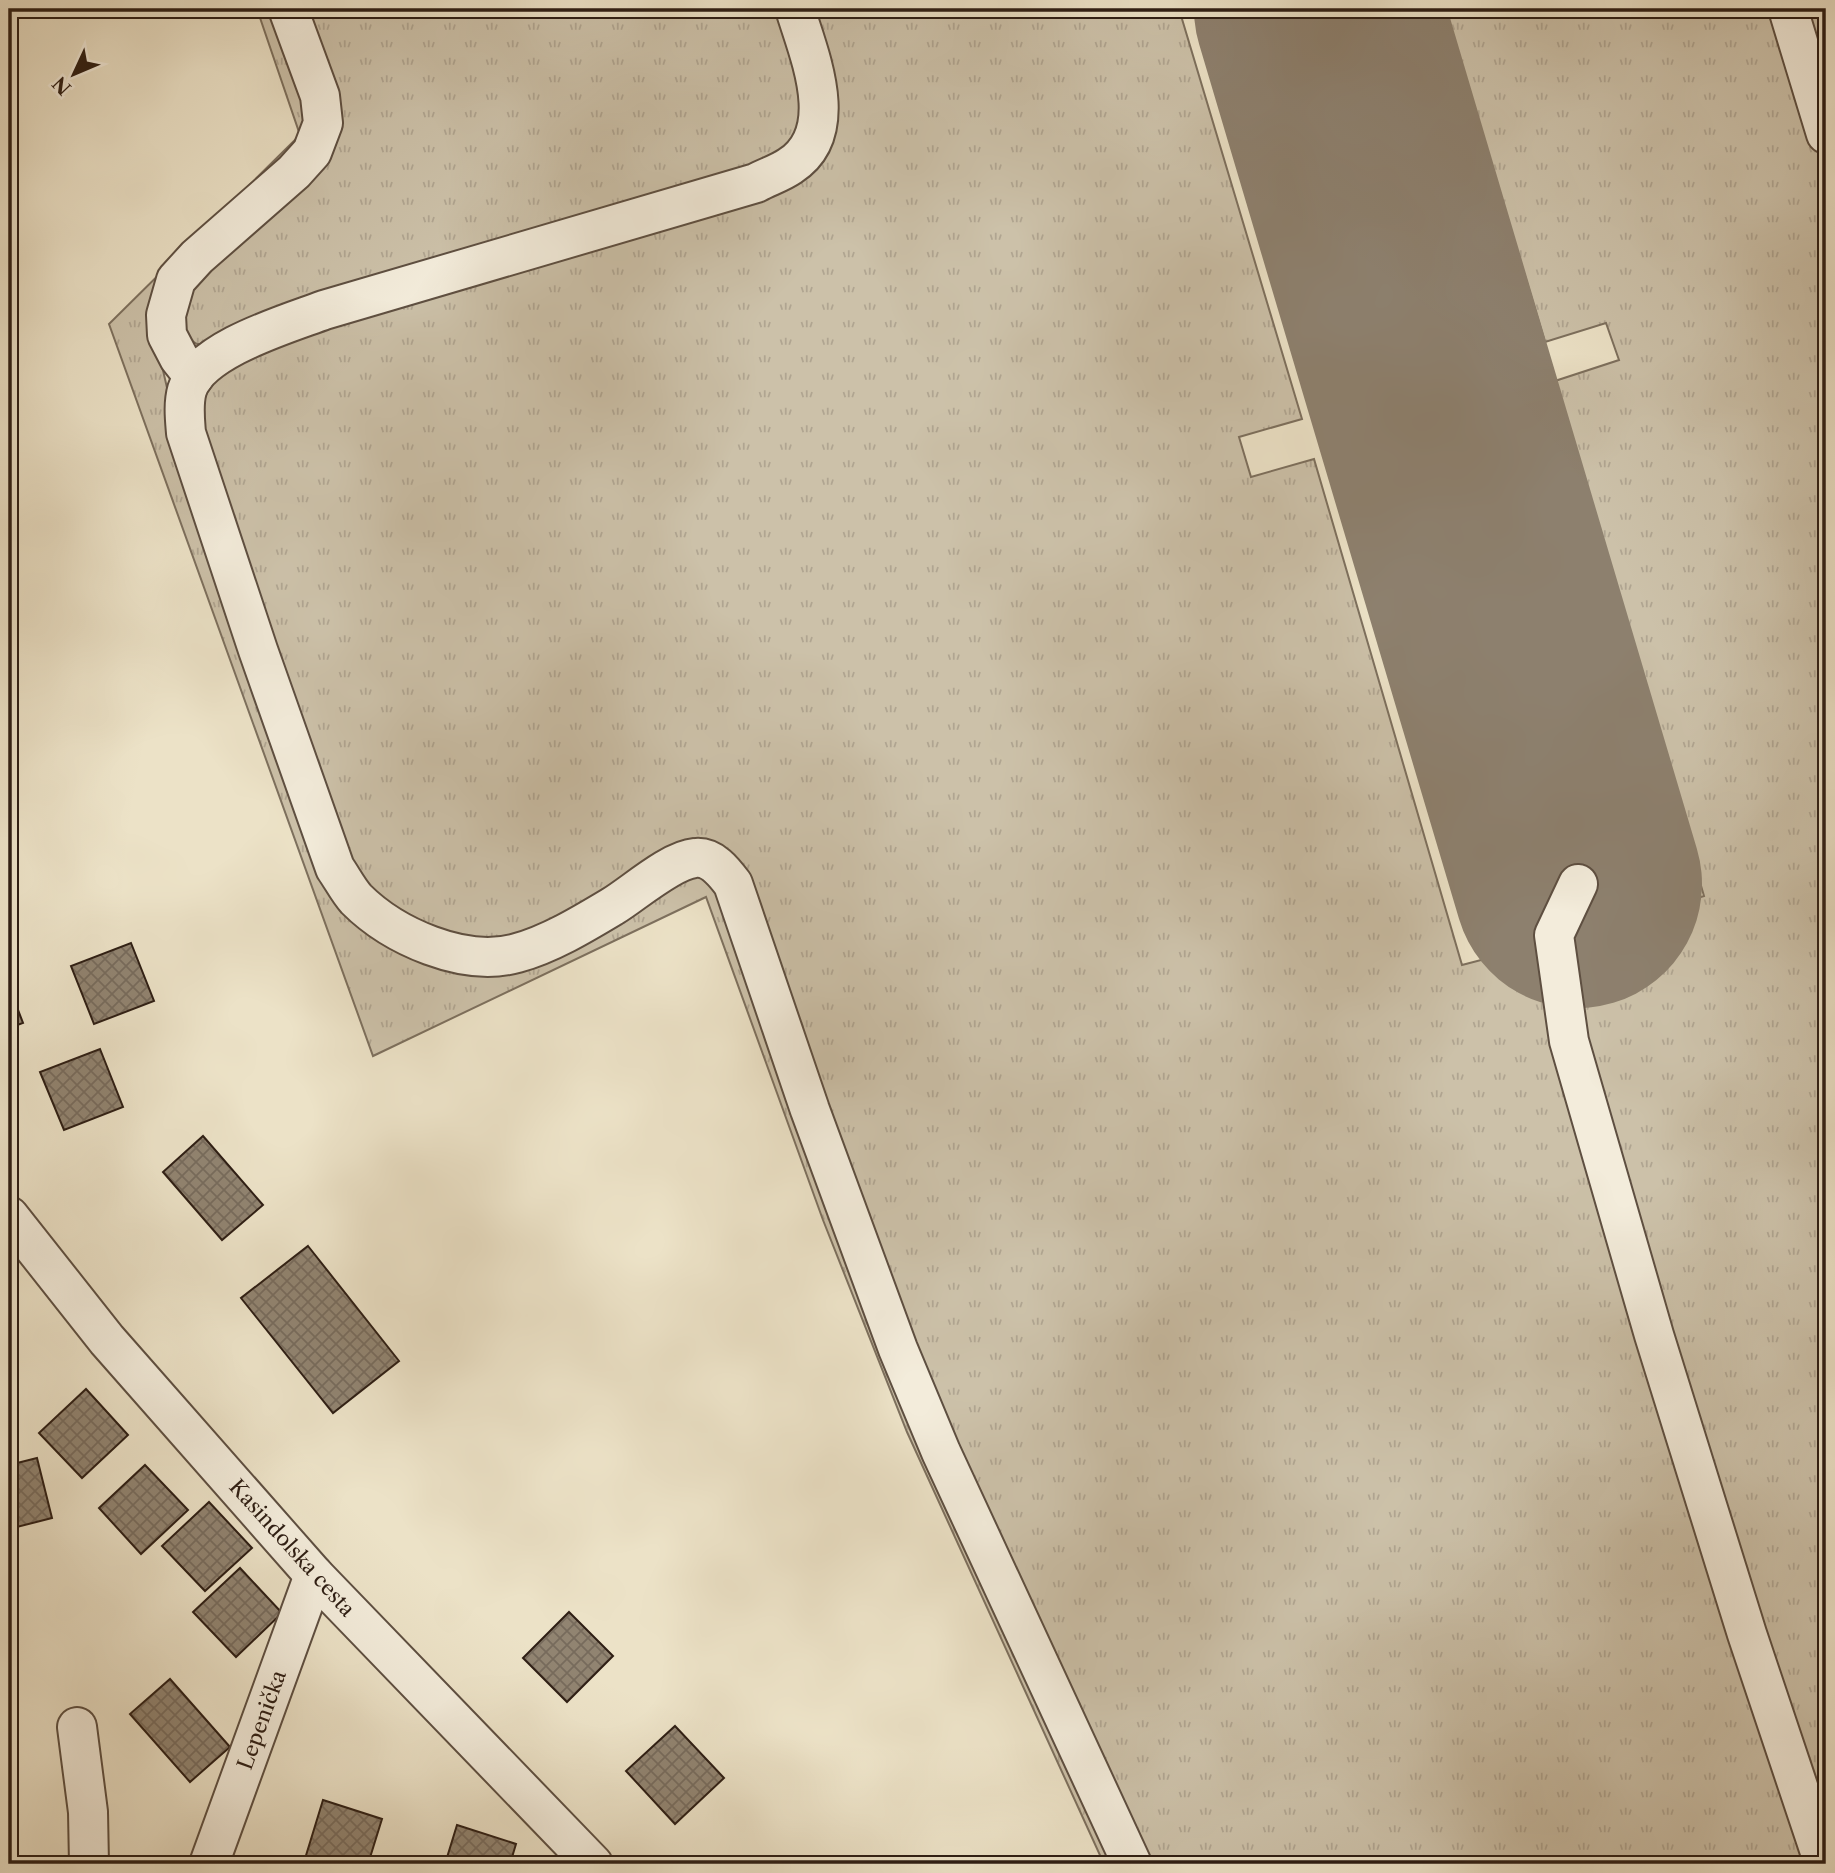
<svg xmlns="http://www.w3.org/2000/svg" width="1835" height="1873" viewBox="0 0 1835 1873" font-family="'Libre Caslon Text',serif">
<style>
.grass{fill:url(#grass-tufts);stroke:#7d705e;stroke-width:2}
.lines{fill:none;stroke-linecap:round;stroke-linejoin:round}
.runway{stroke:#8d806e;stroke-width:248}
.building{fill:url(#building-cross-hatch);stroke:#2e1e14;stroke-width:2}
.minor-casing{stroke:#5e4f41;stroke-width:42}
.minor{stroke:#f3ecdb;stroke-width:38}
.labels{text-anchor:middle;stroke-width:6;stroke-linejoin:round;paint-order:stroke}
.street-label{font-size:21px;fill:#2e1e14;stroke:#f3ecdb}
</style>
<defs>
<pattern id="grass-tufts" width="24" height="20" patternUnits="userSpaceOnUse" patternTransform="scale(1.75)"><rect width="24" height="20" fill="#ccc1a9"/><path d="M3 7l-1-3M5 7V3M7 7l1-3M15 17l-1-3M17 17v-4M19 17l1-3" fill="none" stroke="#b0a591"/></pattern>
<pattern id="building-cross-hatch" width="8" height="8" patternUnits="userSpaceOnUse" patternTransform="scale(1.75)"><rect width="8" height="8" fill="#918471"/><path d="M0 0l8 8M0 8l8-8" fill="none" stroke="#776b5c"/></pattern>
</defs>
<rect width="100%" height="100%" fill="#ece2c7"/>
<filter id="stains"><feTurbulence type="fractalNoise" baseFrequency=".00286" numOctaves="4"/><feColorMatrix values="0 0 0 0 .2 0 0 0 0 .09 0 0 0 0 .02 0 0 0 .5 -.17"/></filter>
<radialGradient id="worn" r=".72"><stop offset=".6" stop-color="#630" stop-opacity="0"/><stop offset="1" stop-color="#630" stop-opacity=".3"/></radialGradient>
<g class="grass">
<path d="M257 9H276L310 104V136L163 285 159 353 179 440 323 870 443 962 685 876 700 877 715 884 1123 1864H1104L907 1432 823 1220 706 897 373 1056 109 324 300 135Z"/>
<path d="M296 9H787L809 103 789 155 206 344H197L186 337 180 287 310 169Z"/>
<path d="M806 9H1179L1302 419 1239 437 1251 477 1314 459 1462 965 1542 944 1813 1864H1141L948 1445 735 863 594 907 493 944 423 929 354 880 196 412 225 361 807 170Z"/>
<path d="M1444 9H1777L1826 170V1843L1627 1212 1564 937 1704 896 1555 381 1619 360 1606 323 1545 342Z"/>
<path d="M1798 9H1826V102Z"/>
</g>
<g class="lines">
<path class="runway" d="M1318 9 1578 884"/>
</g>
<g class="building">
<path d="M131 943 154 1001 94 1024 71 966Z"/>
<path d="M9 986 23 1023 9 1028Z"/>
<path d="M100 1049 123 1107 64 1130 40 1072Z"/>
<path d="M203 1136 263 1205 222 1240 163 1172Z"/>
<path d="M308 1246 399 1361 333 1413 241 1298Z"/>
<path d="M86 1389 128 1435 82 1478 39 1433Z"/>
<path d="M37 1458 52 1518 9 1529V1465Z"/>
<path d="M145 1465 188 1510 141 1554 99 1508Z"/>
<path d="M209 1502 252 1548 205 1591 162 1546Z"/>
<path d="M240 1568 282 1613 236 1657 193 1612Z"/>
<path d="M569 1612 613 1656 567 1702 523 1658Z"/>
<path d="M170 1679 230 1747 190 1782 130 1714Z"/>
<path d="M675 1726 724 1778 675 1824 626 1771Z"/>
<path d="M323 1800 382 1819 368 1864H313L304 1862Z"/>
<path d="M457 1825 516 1844 510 1864H445Z"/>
</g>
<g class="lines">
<defs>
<g id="minor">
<path d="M795 9C809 55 843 132 790 166 780 173 767 177 756 183L324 310C287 324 200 349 187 390 183 404 185 420 186 433L258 650 335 868C342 878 348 890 356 899 393 936 464 968 517 953 550 944 583 924 613 906 633 894 671 860 695 858 712 856 724 872 733 884L810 1110 898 1349 941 1452 1132 1864"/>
<path d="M1788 9 1826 134"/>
<path d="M194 377 179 358 167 335 166 315 176 280 197 257 294 172 312 152 323 123 320 96 288 9"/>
<path d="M1578 884 1554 935 1569 1041 1654 1335 1747 1634 1824 1864"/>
<path d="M9 1216 107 1340 314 1575 593 1864"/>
<path d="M77 1727 88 1812 89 1864"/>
<path d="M209 1864 314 1575"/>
</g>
</defs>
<use href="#minor" class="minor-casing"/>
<use href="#minor" class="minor"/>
</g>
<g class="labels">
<g class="street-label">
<text transform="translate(292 1548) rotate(48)" y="7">Kasindolska cesta</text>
<text transform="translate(262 1720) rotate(-70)" y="7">Lepenička</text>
</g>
</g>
<rect width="1835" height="1873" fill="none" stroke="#ece2c7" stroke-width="35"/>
<rect x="10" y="10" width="1814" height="1852" fill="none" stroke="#2e1e14" stroke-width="3.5"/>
<rect x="18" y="18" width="1800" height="1838" fill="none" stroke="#2e1e14" stroke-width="2"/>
<g transform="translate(74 74) rotate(226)" stroke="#f3ecdb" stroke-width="5" paint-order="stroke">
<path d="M0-5L12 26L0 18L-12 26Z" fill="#2e1e14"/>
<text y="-10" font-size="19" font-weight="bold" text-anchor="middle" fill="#2e1e14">N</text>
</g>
<rect width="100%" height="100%" filter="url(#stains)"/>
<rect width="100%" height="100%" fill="url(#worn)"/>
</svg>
